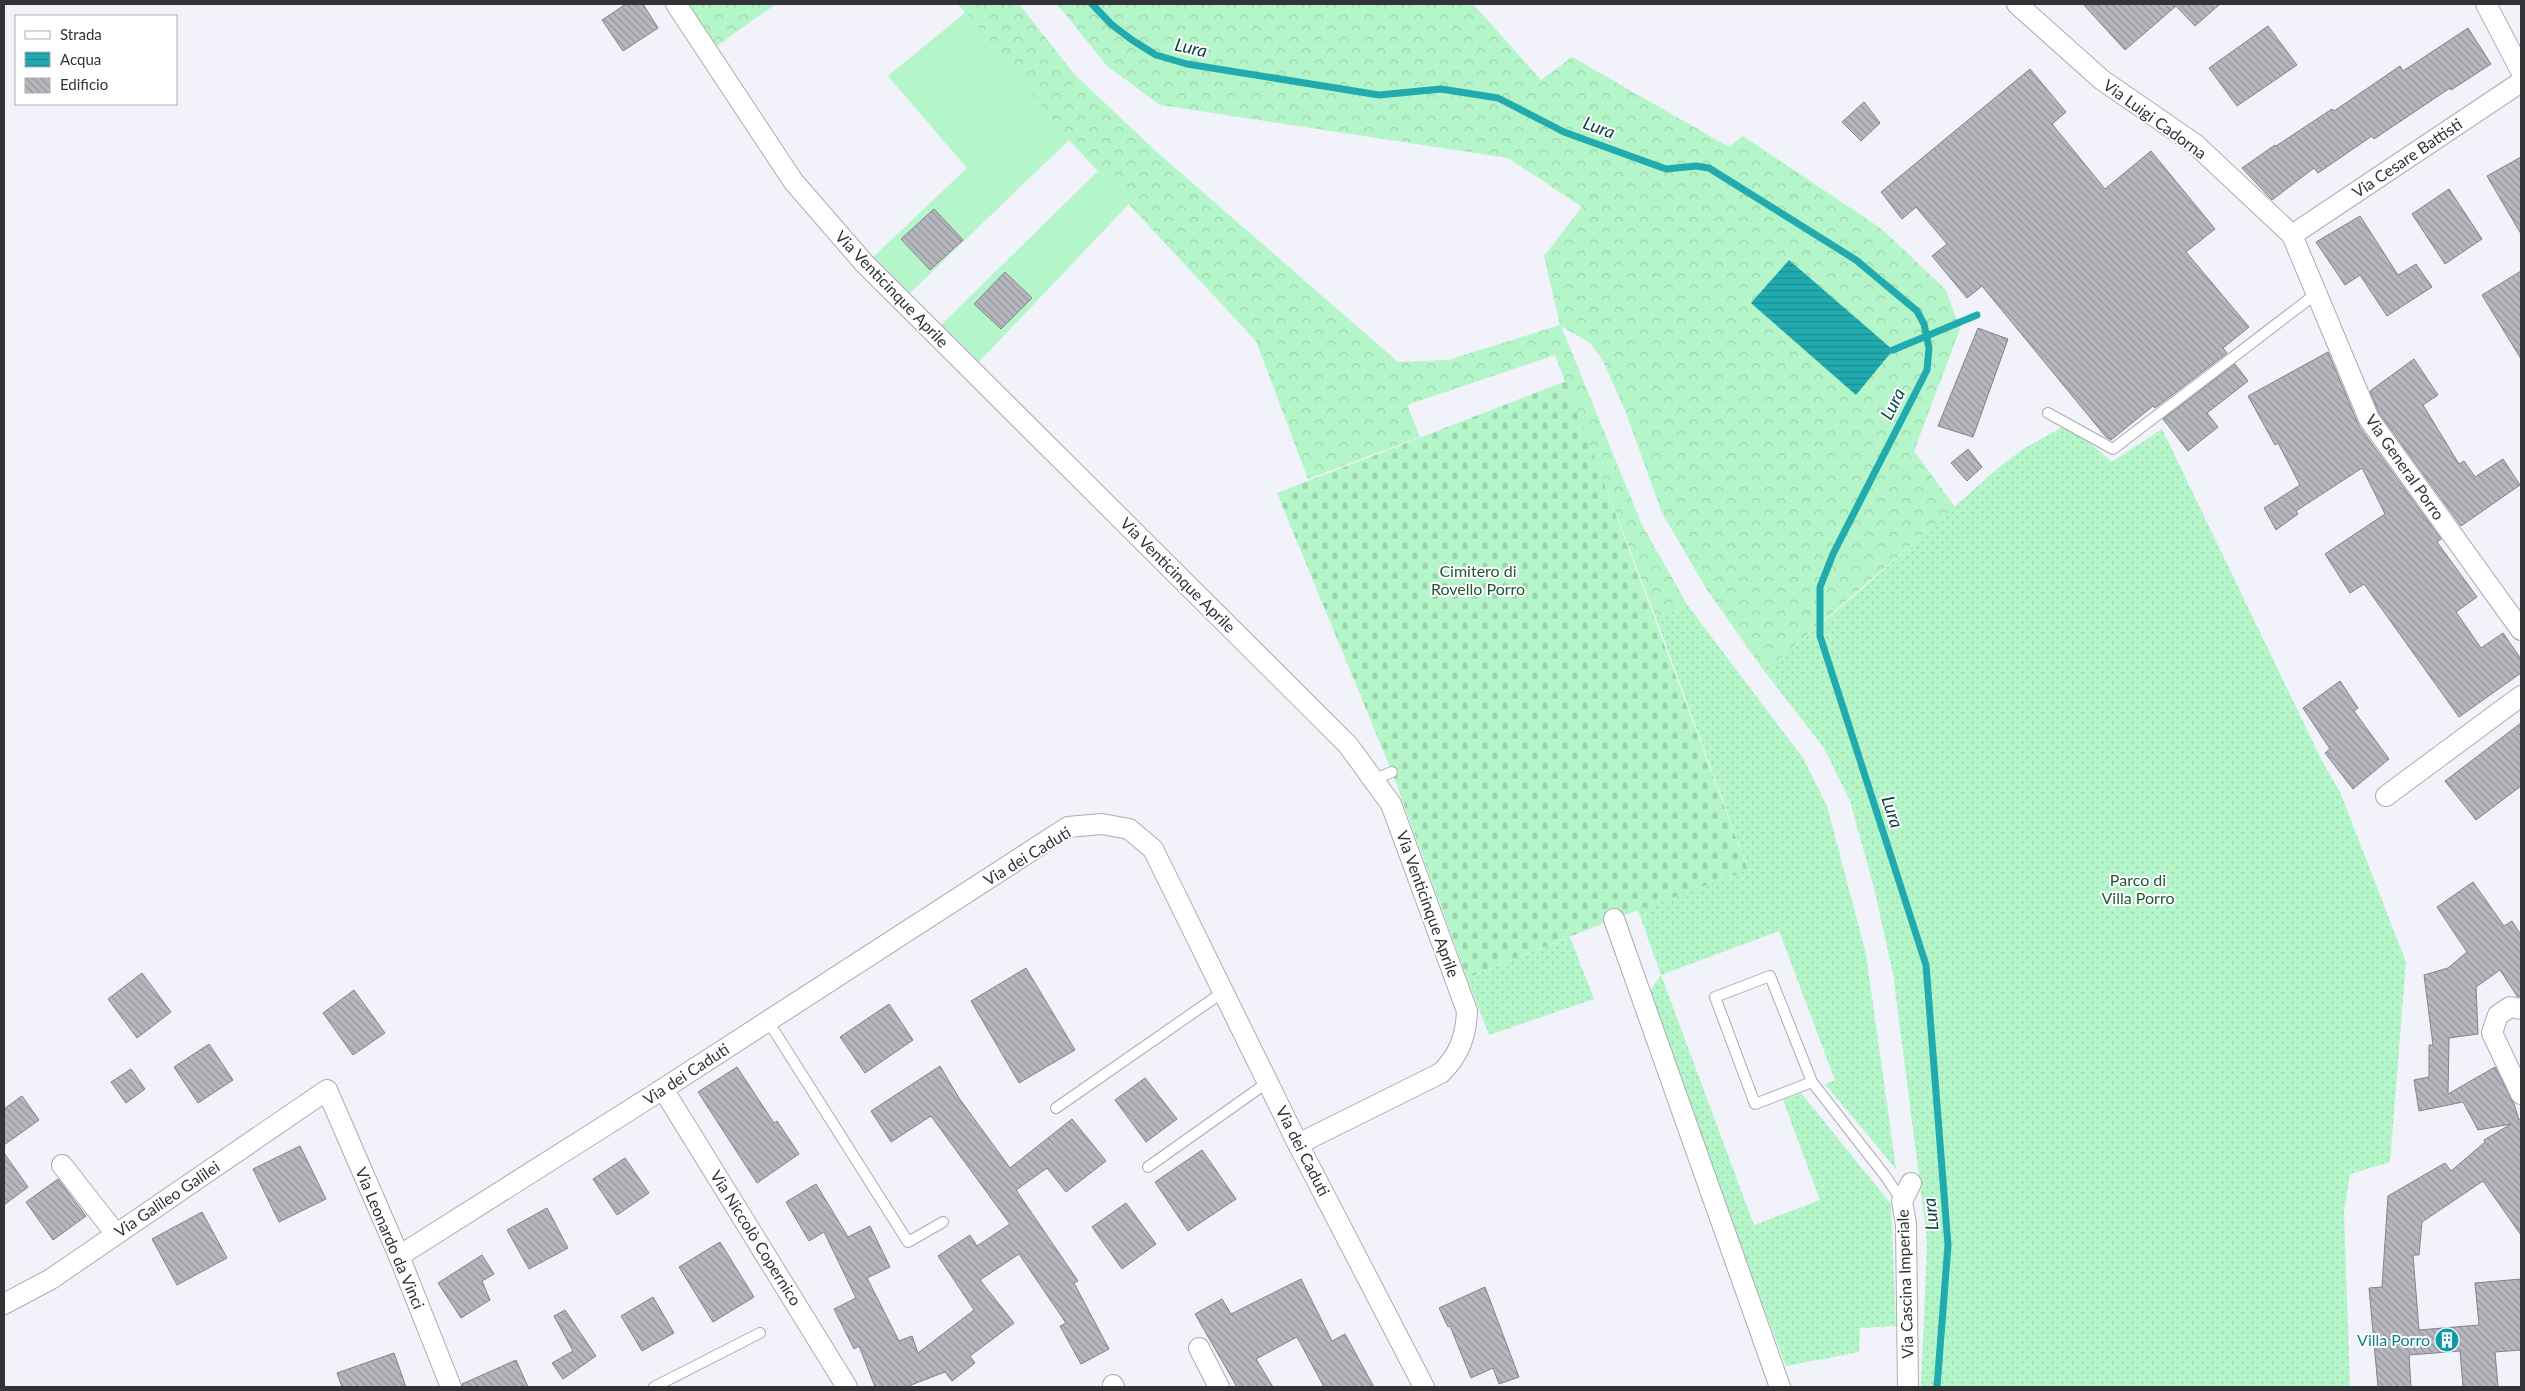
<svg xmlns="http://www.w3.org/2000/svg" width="2525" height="1391" viewBox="0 0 2525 1391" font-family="Lato,sans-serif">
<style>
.grass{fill:url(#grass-dots)}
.forest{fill:url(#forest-crowns)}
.cemetery{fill:url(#cemetery-stones)}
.garden{fill:#b4f6c9}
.water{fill:url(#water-rules)}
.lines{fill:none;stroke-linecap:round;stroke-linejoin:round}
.stream{stroke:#21abaf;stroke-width:7}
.building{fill:url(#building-back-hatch);stroke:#83848a}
.lane-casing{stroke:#abacb3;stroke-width:12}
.street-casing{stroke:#abacb3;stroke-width:22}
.lane{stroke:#fff;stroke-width:10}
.street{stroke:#fff;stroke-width:20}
.labels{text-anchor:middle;stroke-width:4;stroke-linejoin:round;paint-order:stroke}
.street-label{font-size:16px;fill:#323336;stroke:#fff}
.park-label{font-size:16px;fill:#1f5836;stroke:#fff}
.culture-label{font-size:16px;fill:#0d838f;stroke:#fff;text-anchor:end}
.water-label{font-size:18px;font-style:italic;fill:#0e4648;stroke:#fff}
</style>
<defs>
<pattern id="grass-dots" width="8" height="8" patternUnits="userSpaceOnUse" patternTransform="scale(1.25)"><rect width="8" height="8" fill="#b4f6c9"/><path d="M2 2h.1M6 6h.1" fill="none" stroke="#9bd3ad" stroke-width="1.8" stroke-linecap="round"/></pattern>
<pattern id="forest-crowns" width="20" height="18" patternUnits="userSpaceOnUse" patternTransform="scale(1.25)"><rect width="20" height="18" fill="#b4f6c9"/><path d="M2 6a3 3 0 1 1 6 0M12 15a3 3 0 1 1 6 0" fill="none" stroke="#9bd3ad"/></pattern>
<pattern id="cemetery-stones" width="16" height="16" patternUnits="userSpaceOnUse" patternTransform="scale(1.25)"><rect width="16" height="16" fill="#b4f6c9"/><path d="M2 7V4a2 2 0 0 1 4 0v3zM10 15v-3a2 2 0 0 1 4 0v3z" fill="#9bd3ad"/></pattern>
<pattern id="water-rules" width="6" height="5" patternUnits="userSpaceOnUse" patternTransform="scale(1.25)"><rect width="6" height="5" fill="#21abaf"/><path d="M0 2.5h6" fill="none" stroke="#1d8c8f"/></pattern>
<pattern id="building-back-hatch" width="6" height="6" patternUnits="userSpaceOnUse" patternTransform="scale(1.25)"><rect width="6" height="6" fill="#b7b8bf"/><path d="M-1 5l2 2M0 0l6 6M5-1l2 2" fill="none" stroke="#95969c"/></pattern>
</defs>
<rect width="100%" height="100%" fill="#f1f2fa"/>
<g class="grass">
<path d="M2068 424 2112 462 2162 429 2322 761 2340 792 2406 962 2390 1162 2350 1174 2344 1212 2350 1387H1921L1927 1244 1925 1222 1893 974 1874 888 1850 801 1824 748 1762 668 1778 660 1861 590 1997 469 2023 449Z"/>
<path d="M1688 606 1803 758 1827 806 1866 954 1896 1169 1825 1084 1835 1080 1779 931 1661 975 1754 1225 1820 1200 1783 1100 1801 1093 1891 1204 1896 1326 1860 1328 1859 1352 1786 1366 1647 1002 1652 988 1661 975 1638 910 1748 869 1656 618Z"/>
<path d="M1570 937 1594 999 1489 1035 1467 978Z"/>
</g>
<g class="forest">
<path d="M687 4H776L711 50Z"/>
<path d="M958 4H1019L1075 75 1159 154 1398 362 1448 360 1560 325 1544 256 1582 207 1508 158 1160 105 1107 66 1057 4H1473L1541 80 1572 57 1729 147 1743 136 1879 227 1902 248 1946 290 1960 329 1914 451 1955 507 1778 660 1762 668 1707 590 1662 513 1625 410 1602 359 1590 343 1561 326 1642 525 1688 606 1656 618 1555 355 1407 405 1420 437 1308 479 1256 341 1069 140Z"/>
</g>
<path class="cemetery" d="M1566 381 1748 870 1614 919 1467 978 1392 772 1277 493Z"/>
<g class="garden">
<path d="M966 12 1069 140 907 296 871 259 967 168 888 76Z"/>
<path d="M1098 171 1129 204 976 365 939 327Z"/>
</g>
<path class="water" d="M1789 260 1893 350 1856 395 1751 303Z"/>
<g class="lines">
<g class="stream">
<path d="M1092 4 1111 24 1132 40 1156 55 1187 64 1379 95 1441 89 1498 98 1564 132 1666 169 1696 166 1709 168 1856 260 1917 311 1924 324 1929 348 1927 370 1833 554 1820 587V636L1926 965 1948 1245 1937 1387"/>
<path d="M1893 350 1977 315"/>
</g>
</g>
<g class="building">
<path d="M626 4H643L658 28 623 51 602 20Z"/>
<path d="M2083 4H2220L2195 26 2176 6 2125 50Z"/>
<path d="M2268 26 2297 65 2237 106 2209 68Z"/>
<path d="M2468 28 2491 64 2451 90 2450 88 2374 139 2372 136 2318 173 2314 168 2272 200 2242 168 2275 145 2276 146 2332 109 2334 111 2400 66 2403 71Z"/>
<path d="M2030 69 2066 112 2052 124 2105 189 2151 151 2215 229 2186 252 2249 327 2223 348 2227 353 2155 408 2153 406 2111 440 2106 437 1982 286 1967 298 1932 256 1947 244 1916 207 1902 219 1881 192Z"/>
<path d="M1864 102 1880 123 1861 141 1842 122Z"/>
<path d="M2521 157V234L2487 176Z"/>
<path d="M2449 189 2482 239 2445 264 2412 214Z"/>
<path d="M934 209 963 240 930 270 901 239Z"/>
<path d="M2360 216 2398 275 2416 264 2432 287 2387 316 2360 275 2345 285 2316 242Z"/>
<path d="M2521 271V359L2482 295Z"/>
<path d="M1005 272 1032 298 1001 329 974 304Z"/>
<path d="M1978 328 2008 339 1973 437 1938 426Z"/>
<path d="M2328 352 2359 426 2441 539 2437 542 2477 597 2456 612 2481 648 2503 633 2521 659V673L2459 717 2364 584 2350 593 2325 554 2385 514 2362 468 2296 511 2298 514 2276 530 2264 508 2300 485 2278 443 2275 445 2248 396Z"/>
<path d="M2414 359 2438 395 2423 405 2459 464 2464 461 2475 477 2503 459 2520 485 2461 526 2379 413 2370 391Z"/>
<path d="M2235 364 2248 381 2207 413 2218 427 2188 451 2163 419Z"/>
<path d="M1968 449 1982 467 1967 481 1951 463Z"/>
<path d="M2340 681 2358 708 2354 711 2389 759 2353 789 2325 753 2330 749 2303 708Z"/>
<path d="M2521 723V786L2476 820 2445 781Z"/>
<path d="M2473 882 2504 926 2512 921 2521 935V997L2517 996 2500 970 2476 987 2478 1034 2449 1038 2448 1094 2495 1067 2514 1104 2519 1120 2521 1118V1235L2483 1181 2422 1222 2419 1255H2413L2419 1330 2479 1325 2475 1283 2521 1279V1350L2495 1352 2498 1387H2463L2460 1351 2409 1355 2411 1387H2378L2369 1288 2382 1287 2388 1196 2445 1163 2451 1171 2485 1142 2484 1140 2511 1124 2478 1130 2463 1102 2419 1111 2414 1080 2429 1077V1045H2433L2424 975 2448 968 2467 952 2437 907Z"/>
<path d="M1026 968 1075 1050 1019 1083 971 1001Z"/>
<path d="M142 973 171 1012 137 1038 108 999Z"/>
<path d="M354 990 385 1033 353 1055 323 1013Z"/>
<path d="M889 1004 913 1040 865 1073 840 1037Z"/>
<path d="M209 1044 233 1080 198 1103 174 1067Z"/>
<path d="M940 1066 959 1098 1010 1168 1072 1119 1106 1161 1066 1192 1047 1168 1016 1190 1078 1281 1074 1283 1109 1349 1081 1364 1060 1326 1066 1323 1019 1254 980 1280 1014 1323 970 1356 975 1363 952 1381 945 1372 906 1387H875L859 1346 854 1349 834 1309 856 1298 824 1232 809 1241 786 1202 816 1184 848 1237 870 1226 890 1267 867 1278 899 1341 912 1336 918 1353 974 1310 938 1256 970 1235 977 1246 1010 1224 931 1116 891 1142 871 1111Z"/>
<path d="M737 1067 774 1123 777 1121 799 1154 757 1183 698 1092Z"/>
<path d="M131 1069 145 1089 126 1103 111 1082Z"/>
<path d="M1145 1078 1177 1119 1146 1142 1115 1100Z"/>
<path d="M22 1096 39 1120 4 1145V1109Z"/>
<path d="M300 1146 326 1199 279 1222 253 1169Z"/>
<path d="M1202 1150 1236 1199 1188 1231 1155 1182Z"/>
<path d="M4 1153 28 1187 4 1205Z"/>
<path d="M625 1158 649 1193 617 1215 593 1179Z"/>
<path d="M58 1179 86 1216 53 1240 26 1202Z"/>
<path d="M1126 1203 1156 1244 1122 1269 1092 1227Z"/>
<path d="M547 1208 568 1248 529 1269 507 1230Z"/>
<path d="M202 1212 227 1258 177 1285 152 1239Z"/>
<path d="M720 1242 754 1297 713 1322 679 1267Z"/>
<path d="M482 1255 494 1274 482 1281 490 1300 461 1318 438 1283Z"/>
<path d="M1301 1279 1332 1341 1345 1334 1374 1387H1324L1297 1337 1256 1359 1273 1387H1237L1195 1314 1222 1299 1231 1314Z"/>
<path d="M1485 1287 1519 1377 1499 1384 1493 1368 1471 1378 1450 1326 1448 1327 1439 1308Z"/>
<path d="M653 1297 674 1333 642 1351 621 1316Z"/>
<path d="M565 1310 596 1356 563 1379 552 1363 573 1351 554 1316Z"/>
<path d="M394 1353 406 1387H342L337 1373Z"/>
<path d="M516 1360 528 1387H463L462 1384Z"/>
</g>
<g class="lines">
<defs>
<g id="lane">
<path d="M2048 413 2113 449 2317 293"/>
<path d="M1372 780 1392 772"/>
<path d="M768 1021 908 1242 943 1222"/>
<path d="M1812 1082 1755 1104 1715 997 1770 976 1812 1082 1886 1177 1902 1201"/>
<path d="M1056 1108 1223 992"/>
<path d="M1148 1167 1268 1082"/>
<path d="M654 1387 760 1333"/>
</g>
<g id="street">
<path d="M676 4 793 181 864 263 1348 745 1391 804 1467 1011C1466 1037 1459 1055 1441 1073L1298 1144"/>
<path d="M2017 4 2102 80 2195 144 2292 235 2369 419 2521 630"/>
<path d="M2486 4 2521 71"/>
<path d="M2292 235 2521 82"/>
<path d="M2386 796 2521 696"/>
<path d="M1614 919 1780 1387"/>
<path d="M2521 1009 2510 1007 2498 1015 2492 1033 2521 1094"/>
<path d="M663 1089 847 1387"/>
<path d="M62 1165 116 1234"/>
<path d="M399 1256 663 1089 1068 827 1102 824 1129 829 1153 849 1298 1144 1424 1387"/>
<path d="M4 1304 51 1279 327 1090 399 1256 451 1387"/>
<path d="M1199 1348 1219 1387"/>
<path d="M1113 1385 1114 1387"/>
<path d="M1908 1387 1906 1224 1902 1201 1911 1183"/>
</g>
</defs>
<use href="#lane" class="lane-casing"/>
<use href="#street" class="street-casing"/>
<use href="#lane" class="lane"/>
<use href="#street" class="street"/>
</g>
<defs>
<symbol id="building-disc" viewBox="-11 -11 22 22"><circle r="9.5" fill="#0f9aa8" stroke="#fff"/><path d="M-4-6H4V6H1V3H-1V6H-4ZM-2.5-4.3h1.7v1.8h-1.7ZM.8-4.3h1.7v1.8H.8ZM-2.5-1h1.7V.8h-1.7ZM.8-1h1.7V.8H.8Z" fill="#fff"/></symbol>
</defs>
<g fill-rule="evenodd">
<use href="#building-disc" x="2433" y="1326" width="28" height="28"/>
</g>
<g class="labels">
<g class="street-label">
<text transform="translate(2155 119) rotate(36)" y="6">Via Luigi Cadorna</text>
<text transform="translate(2407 158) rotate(-34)" y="6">Via Cesare Battisti</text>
<text transform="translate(892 289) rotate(46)" y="6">Via Venticinque Aprile</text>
<text transform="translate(2405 467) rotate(55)" y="6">Via General Porro</text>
<text transform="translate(1178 575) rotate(45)" y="6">Via Venticinque Aprile</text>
<text transform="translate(1027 856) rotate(-31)" y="6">Via dei Caduti</text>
<text transform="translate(1428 904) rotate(70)" y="6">Via Venticinque Aprile</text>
<text transform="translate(686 1074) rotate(-33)" y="6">Via dei Caduti</text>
<text transform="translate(1303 1151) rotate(63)" y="6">Via dei Caduti</text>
<text transform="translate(167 1199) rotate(-34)" y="6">Via Galileo Galilei</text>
<text transform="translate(390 1238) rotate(67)" y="6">Via Leonardo da Vinci</text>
<text transform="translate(756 1238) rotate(58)" y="6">Via Niccolò Copernico</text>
<text transform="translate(1905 1284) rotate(-92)" y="6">Via Cascina Imperiale</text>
</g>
<g class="park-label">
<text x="1478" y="577">Cimitero di<tspan x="1478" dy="18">Rovello Porro</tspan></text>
<text x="2138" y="886">Parco di<tspan x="2138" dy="18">Villa Porro</tspan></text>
</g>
<g class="culture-label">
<text x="2430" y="1346">Villa Porro</text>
</g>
<g class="water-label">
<text transform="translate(1191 48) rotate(13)" y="6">Lura</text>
<text transform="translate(1599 128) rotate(20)" y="6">Lura</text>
<text transform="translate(1893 404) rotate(-63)" y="6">Lura</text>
<text transform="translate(1892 812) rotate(72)" y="6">Lura</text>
<text transform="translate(1931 1214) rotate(-95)" y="6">Lura</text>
</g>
</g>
<rect width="2525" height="1391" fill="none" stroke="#323336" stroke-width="10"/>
<rect x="15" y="15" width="162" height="90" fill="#ffffff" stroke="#adadaf"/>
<rect x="25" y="31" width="25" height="8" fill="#ffffff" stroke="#adadaf"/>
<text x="60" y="40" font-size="15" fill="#323336">Strada</text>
<rect x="25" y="52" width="25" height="15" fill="url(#water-rules)" stroke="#adadaf"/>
<text x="60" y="65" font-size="15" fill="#323336">Acqua</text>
<rect x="25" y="78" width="25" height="15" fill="url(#building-back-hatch)" stroke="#adadaf"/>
<text x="60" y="90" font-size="15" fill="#323336">Edificio</text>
</svg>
